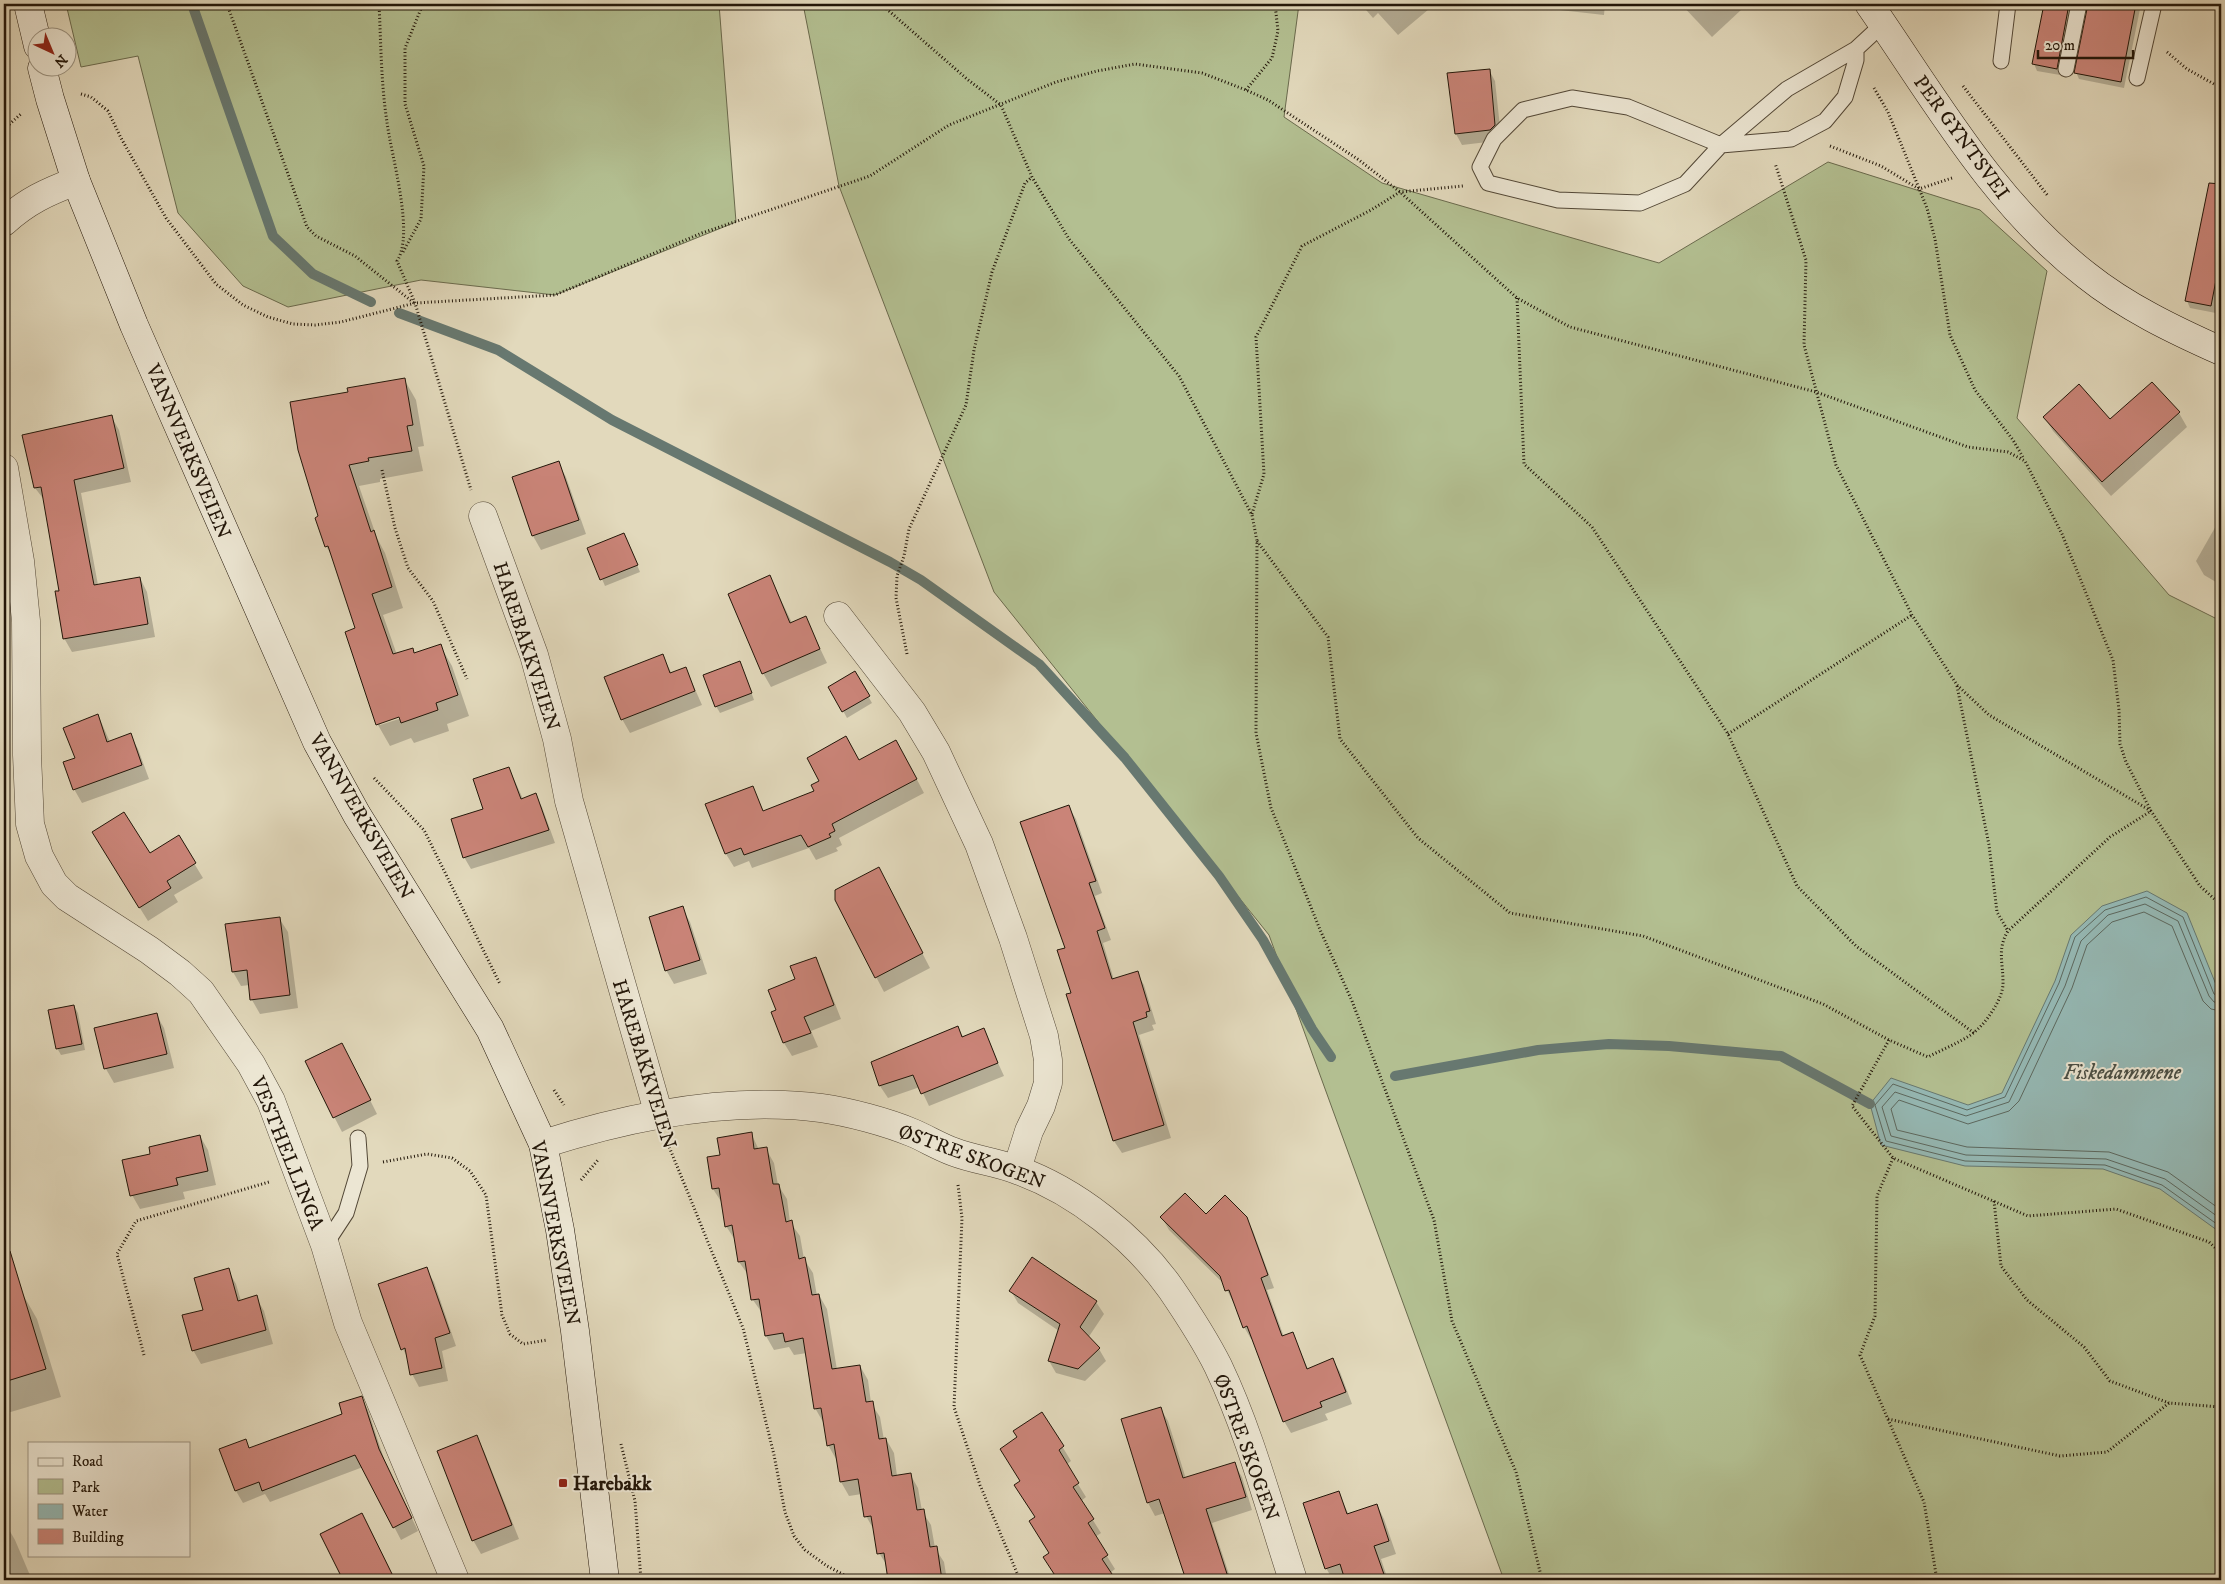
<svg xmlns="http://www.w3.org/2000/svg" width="2225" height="1584" viewBox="0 0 2225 1584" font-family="'IM FELL DW Pica',serif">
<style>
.green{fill:#b3bf91;stroke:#6a6a4d}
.water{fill:#95b9b5;stroke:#677870}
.shadow{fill:#0003;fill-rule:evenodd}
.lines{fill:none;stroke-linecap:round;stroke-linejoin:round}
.shore{stroke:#5c685f;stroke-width:1}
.stream{stroke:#677870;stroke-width:10}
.building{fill:#ca8478;stroke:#221609}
.lane-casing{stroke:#524736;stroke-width:17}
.street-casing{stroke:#524736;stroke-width:29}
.secondary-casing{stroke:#221609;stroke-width:29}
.path{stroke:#221609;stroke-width:3;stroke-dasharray:1 2.5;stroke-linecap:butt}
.lane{stroke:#ece6d3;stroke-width:15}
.street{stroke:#ece6d3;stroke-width:28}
.secondary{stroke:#ece6d3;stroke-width:28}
.poi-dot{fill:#8f2418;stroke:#ece6d3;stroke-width:2}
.labels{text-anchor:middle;stroke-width:4;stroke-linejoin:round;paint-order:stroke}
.street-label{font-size:20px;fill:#221609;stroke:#ece6d3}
.poi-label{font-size:20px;font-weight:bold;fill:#221609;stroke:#ece6d3;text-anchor:start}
.water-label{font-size:21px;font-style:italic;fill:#4a4f45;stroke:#ece6d3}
</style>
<rect width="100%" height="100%" fill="#e2d9bc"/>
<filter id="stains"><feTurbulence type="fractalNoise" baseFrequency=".004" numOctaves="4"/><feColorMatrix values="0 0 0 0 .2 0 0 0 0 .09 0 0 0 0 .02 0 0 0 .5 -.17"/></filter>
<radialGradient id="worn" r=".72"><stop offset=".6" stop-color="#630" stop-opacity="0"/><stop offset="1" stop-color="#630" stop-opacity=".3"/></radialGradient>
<g class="green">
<path d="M66 4H719L736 222 555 295 421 280 288 307 243 286 178 213 138 56 81 67Z"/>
<path d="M803 4H1299L1284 117 1382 183 1659 263 1828 162 1980 210 2047 271 2017 418 2169 595 2221 621V1580H1504L1269 935 994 592 839 186Z"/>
</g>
<path class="water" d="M2147 891 2187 913 2221 997V1233L2160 1189 2103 1169 1965 1166 1881 1145 1870 1104 1891 1078 1968 1105 2002 1093 2055 981 2071 935 2102 906Z"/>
<g class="shadow">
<path d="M1361 4H1435L1398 35 1378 13 1373 18Z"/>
<path d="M1522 4H1605L1604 15 1523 6Z"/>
<path d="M1681 4H1737L1741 10 1712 37Z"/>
<path d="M2045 4H2077L2073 9 2060 75 2037 71 2034 64Z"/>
<path d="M2089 4H2141L2124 88 2079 79 2076 72Z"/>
<path d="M1489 70 1495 81 1501 136 1496 141 1462 145 1456 134 1448 74Z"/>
<path d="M2207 201 2221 203V314L2190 308 2187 301Z"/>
<path d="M404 379 416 400 424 446 418 447 423 471 380 479V482L359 486 377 538 385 553 403 608 383 615 397 655 412 650 414 654 440 645 452 666 469 716 447 724 449 731 414 743 411 738 390 746 378 725 346 633 357 629 334 560 326 546 320 517 349 393ZM405 714V717L380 725V723Z"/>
<path d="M2179 413 2187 427 2111 496 2053 431 2044 417 2110 421Z"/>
<path d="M111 416 119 430 131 482 81 493 98 585 140 578 147 592 155 637 72 652 64 638 60 592 45 501 35 488 24 436Z"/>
<path d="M558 463 566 477 586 534 541 550 533 536Z"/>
<path d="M2221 504V515L2218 510Z"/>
<path d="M2221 517V585L2204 575 2196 561Z"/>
<path d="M627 541 640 572 605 586 589 548Z"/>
<path d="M770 577 792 623 805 617 827 663 771 687 763 673Z"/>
<path d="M662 655 672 674 686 669 702 705 630 733 622 719Z"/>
<path d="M743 669 754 700 720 713 716 706Z"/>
<path d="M855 673 872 703 847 718 830 687Z"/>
<path d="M98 715 110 742 130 735 138 749 149 779 82 803 74 789 77 759Z"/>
<path d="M904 755 924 793 839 838 842 845 836 848 838 851 816 860 809 848 752 868 749 861 734 867 726 854 752 787 764 812 816 792 859 761Z"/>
<path d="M509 768 523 799 535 795 542 807 555 843 471 869 464 857 484 810Z"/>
<path d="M1068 806 1076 819 1102 893 1095 896 1111 940 1103 943 1114 980 1137 973 1144 985 1156 1024 1152 1025 1154 1030 1139 1035 1171 1138 1122 1153 1114 1141 1067 995 1072 993 1067 948Z"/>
<path d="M178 837 203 878 174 895 178 902 148 921 101 846 149 855Z"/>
<path d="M886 883 930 968 884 992 836 900Z"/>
<path d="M682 908 690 922 707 974 674 984 666 970Z"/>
<path d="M279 918 288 932 298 1008 260 1014 252 1000 250 985 241 986 233 972 227 925Z"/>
<path d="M815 959 823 973 841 1019 811 1031 818 1047 792 1056 784 1043 778 1010 796 980Z"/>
<path d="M74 1006 78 1013 85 1050 61 1055 57 1048Z"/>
<path d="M156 1014 164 1028 174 1068 114 1083 106 1069 96 1029Z"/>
<path d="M958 1028 964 1038 983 1030 1004 1076 929 1106 920 1087 888 1098 880 1086 872 1063Z"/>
<path d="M342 1044 377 1114 342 1132 306 1062Z"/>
<path d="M751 1133 759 1150 766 1149 774 1163 778 1185 787 1199 790 1222 800 1236 804 1259 813 1273 817 1296 819 1295 827 1309 837 1370 860 1366 868 1380 871 1403 880 1417 884 1440 886 1439 894 1453 897 1476 910 1474 918 1488 922 1511 931 1525 935 1548 944 1562 947 1580H890L888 1567 879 1553 874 1530 866 1516 862 1494 849 1496 841 1482 838 1459H836L828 1445 823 1422 815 1408 807 1353 794 1355 789 1347 774 1350 766 1336 762 1313 753 1300 749 1276 739 1262 735 1240 726 1226 722 1203 713 1189 708 1158 722 1156Z"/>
<path d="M200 1136 208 1150 216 1185 183 1192 185 1199 140 1209 132 1195 152 1155Z"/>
<path d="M1206 1215 1246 1218 1253 1231 1274 1288 1267 1290 1284 1337 1292 1333 1308 1369 1333 1360 1340 1372 1352 1404 1325 1414 1328 1420 1291 1433 1284 1421 1253 1339H1251L1244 1327 1234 1302H1233L1224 1284 1169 1230 1162 1218Z"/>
<path d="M426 1269 434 1282 456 1346 442 1351 448 1381 419 1387 412 1374 408 1359 403 1349Z"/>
<path d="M228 1270 236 1284 241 1301 256 1297 264 1311 273 1344 201 1364 193 1350 204 1311Z"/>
<path d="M21 1291 37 1319 61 1397 4 1414V1296Z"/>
<path d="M1011 1291 1096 1302 1104 1314 1088 1338 1099 1349 1106 1361 1085 1381 1056 1373 1049 1361 1059 1331 1018 1303Z"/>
<path d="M361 1398 368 1410 385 1462 418 1531 401 1540 363 1467 270 1502 265 1494 243 1503 236 1491 221 1450 245 1441 250 1449 344 1415Z"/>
<path d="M1160 1408 1168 1421 1186 1479 1234 1464 1242 1477 1252 1510 1212 1523 1231 1580H1187L1165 1513 1155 1516 1148 1503Z"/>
<path d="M1042 1413 1071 1461 1066 1465 1086 1497 1081 1501 1101 1533 1095 1537 1115 1569 1110 1573 1114 1580H1058L1053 1571 1050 1554 1036 1518 1023 1499 1021 1481 1019 1438Z"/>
<path d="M476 1437 484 1451 519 1539 481 1554 473 1540Z"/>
<path d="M1338 1492 1349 1515 1377 1505 1384 1519 1396 1554 1381 1559 1388 1580H1347L1346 1577 1333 1580 1326 1568Z"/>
<path d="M4 1521 15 1540 32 1580H4Z"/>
<path d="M370 1529 395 1580H344L322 1535Z"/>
</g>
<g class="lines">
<g class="shore">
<path d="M2221 997 2214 994 2183 917 2146 897 2105 910 2075 937 2059 983 2005 1097 1967 1110 1893 1084 1875 1105 1886 1141 1965 1161 2105 1165 2162 1185 2221 1227"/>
<path d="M2221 1003 2214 1002 2209 996 2178 921 2145 904 2108 915 2081 941 2065 986 2009 1102 1966 1116 1895 1092 1882 1107 1891 1136 1966 1155 2106 1159 2165 1179 2221 1219"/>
<path d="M2221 1011 2211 1009 2203 1001 2172 926 2144 912 2112 922 2087 945 2072 988 2019 1101 2009 1111 1968 1124 1899 1100 1891 1109 1897 1130 1967 1147 2109 1152 2168 1172 2221 1210"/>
</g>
<g class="stream">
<path d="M192 4 273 236 313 274 371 302"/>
<path d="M399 313 498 350 612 420 890 562 921 580 1039 664 1125 758 1219 876 1263 940 1312 1029 1331 1057"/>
<path d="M1395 1076 1538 1050 1609 1044 1669 1046 1781 1056 1870 1104"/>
</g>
</g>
<g class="building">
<path d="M2044 4H2069L2057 69 2032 64Z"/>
<path d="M2088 4H2136L2121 82 2074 73Z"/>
<path d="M1490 69 1495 125 1490 130 1455 134 1447 73Z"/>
<path d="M2209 183 2221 184V254L2211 306 2185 301Z"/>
<path d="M405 378 413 425 407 426 412 451 368 458 369 461 349 465 371 532 374 530 392 587 372 594 393 654 413 648 414 653 441 644 458 695 436 703 438 710 401 723 399 717 376 725 345 632 355 628 328 546 325 547 315 518 318 516 298 450 290 402 348 392 347 388Z"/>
<path d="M2152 382 2180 412 2102 482 2043 417 2079 384 2110 419Z"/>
<path d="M112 415 124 468 74 480 94 585 140 577 148 624 63 639 55 591H59L41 487 34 488 22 435Z"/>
<path d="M559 461 579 520 532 536 512 477Z"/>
<path d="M624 533 638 565 600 580 587 548Z"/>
<path d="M770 575 790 623 806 616 820 649 762 674 728 594Z"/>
<path d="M663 654 670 673 686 667 695 691 621 720 604 677Z"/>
<path d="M740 661 752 693 715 707 703 675Z"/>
<path d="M855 671 870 696 842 712 828 687Z"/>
<path d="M98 714 107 742 131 733 142 765 73 790 63 762 75 758 63 728Z"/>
<path d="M846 736 859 760 896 740 917 779 832 824 835 831 829 834 831 837 808 847 801 835 744 855 741 848 725 854 705 804 753 786 763 811 814 791 811 785 819 781 807 758Z"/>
<path d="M509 767 521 799 536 793 549 830 463 858 451 819 483 809 473 779Z"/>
<path d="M1069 805 1096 881 1089 883 1105 928 1097 931 1112 979 1138 971 1150 1011 1146 1012 1147 1017 1133 1022 1164 1125 1113 1141 1066 994 1071 993 1057 950 1065 948 1020 822Z"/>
<path d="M124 812 150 853 179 835 196 863 167 881 171 888 139 908 92 832Z"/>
<path d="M879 867 923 953 875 978 835 900V890Z"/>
<path d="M683 906 700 960 665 971 649 917Z"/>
<path d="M280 917 290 995 250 1000 247 970 232 972 225 924Z"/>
<path d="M816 957 834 1005 804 1017 811 1033 783 1043 771 1012 776 1010 768 990 795 979 790 966Z"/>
<path d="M74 1005 82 1044 56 1049 48 1010Z"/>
<path d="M157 1013 167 1054 104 1069 94 1028Z"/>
<path d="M958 1026 962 1037 984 1028 998 1063 921 1094 913 1075 879 1086 871 1062Z"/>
<path d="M342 1043 371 1100 333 1118 305 1061Z"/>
<path d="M752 1132 754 1149 767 1147 773 1184H779L786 1222 792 1220 799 1259 805 1257 812 1295 819 1294 832 1369 860 1365 866 1402 873 1401 879 1439 886 1438 892 1476 911 1473 917 1510 924 1509 930 1547 937 1546 942 1580H888L884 1553 877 1554 871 1516 864 1517 858 1479 840 1482 834 1444 827 1446 821 1408 814 1409 803 1338 785 1342 783 1333 765 1336 759 1299 751 1300 745 1261 738 1262 732 1225 725 1227 719 1188 712 1189 707 1157 720 1155 717 1138Z"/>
<path d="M200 1135 208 1171 176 1178 178 1185 130 1196 122 1160 150 1154 149 1147Z"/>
<path d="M1185 1193 1206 1214 1225 1195 1247 1217 1268 1275 1261 1278 1282 1336 1293 1332 1307 1369 1333 1358 1346 1392 1320 1402 1322 1407 1283 1422 1247 1326 1243 1328 1229 1290 1225 1291 1220 1276 1160 1217Z"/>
<path d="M10 1251 46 1369 4 1382V1252Z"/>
<path d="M1032 1257 1097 1301 1080 1327 1100 1348 1078 1369 1048 1361 1060 1324 1009 1291Z"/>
<path d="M427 1267 450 1333 435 1338 442 1368 410 1375 405 1348 401 1350 378 1284Z"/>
<path d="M229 1268 238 1301 257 1295 266 1330 192 1351 182 1315 203 1310 194 1278Z"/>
<path d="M362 1396 379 1449 412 1518 393 1528 355 1455 262 1491 259 1482 235 1491 219 1449 246 1439 249 1448 342 1414 339 1403Z"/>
<path d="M1161 1407 1183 1478 1235 1462 1246 1497 1206 1509 1229 1580H1186L1159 1499 1147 1503 1121 1419Z"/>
<path d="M1042 1412 1064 1446 1059 1450 1079 1483 1073 1487 1094 1519 1088 1523 1108 1555 1102 1559 1116 1580H1058L1043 1557 1049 1553 1029 1521 1035 1517 1014 1485 1020 1481 1000 1449 1017 1437 1013 1431Z"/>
<path d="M477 1435 512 1525 472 1541 437 1451Z"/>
<path d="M1339 1491 1347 1514 1377 1504 1389 1541 1374 1546 1386 1580H1345L1340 1564 1325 1569 1303 1503Z"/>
<path d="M362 1513 395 1580H343L320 1534Z"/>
</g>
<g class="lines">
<defs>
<g id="lane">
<path d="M1856 49V60L1845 97 1825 121 1791 139 1721 145 1685 184 1640 203 1558 200 1488 183 1480 167 1494 139 1523 110 1572 98 1628 107 1721 145 1787 89 1856 49 1883 24"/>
<path d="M2001 61 2008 4"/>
<path d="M2066 69 2079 4"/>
<path d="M2137 78 2154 4"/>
<path d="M325 1245 346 1213 360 1166 358 1138"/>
</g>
<g id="street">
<path d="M4 222C27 201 47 192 76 181"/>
<path d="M4 468 20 561 26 621 27 755 30 824 39 856 54 884 67 897 149 950 180 973 201 992 251 1064 271 1101 325 1245 348 1323 455 1580"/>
<path d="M483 516 534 655 557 739 569 801 659 1115"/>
<path d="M838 616 912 712 936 752 979 844 1013 938 1044 1036 1048 1060V1083L1041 1106 1029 1131 1017 1169"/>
<path d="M543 1144C631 1116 728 1096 821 1108 849 1112 887 1122 913 1133 927 1139 940 1147 954 1152 975 1160 997 1162 1017 1170 1076 1191 1135 1238 1171 1289 1186 1311 1206 1342 1218 1366 1250 1433 1270 1510 1293 1580"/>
</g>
<g id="secondary">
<path d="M28 4 38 46"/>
<path d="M1869 4C1935 99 1993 203 2086 275 2126 307 2174 330 2221 351"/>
<path d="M42 68 50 99 76 181 134 325 317 742 357 815 490 1029 543 1144 560 1230 575 1331 605 1580"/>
</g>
</defs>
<use href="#lane" class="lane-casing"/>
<use href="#street" class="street-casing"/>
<use href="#secondary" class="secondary-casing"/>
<g class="path">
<path d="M227 4 307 227 316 236 355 256 414 303"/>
<path d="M379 4C381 43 381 84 387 122 391 155 415 234 397 261L415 303 471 490"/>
<path d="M881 4 967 79 1001 105 1032 177 1069 239 1179 376 1252 515 1257 541 1256 733 1271 808 1321 932 1352 1001 1434 1220 1452 1321 1516 1472 1542 1580"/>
<path d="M2167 52 2187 69 2221 88"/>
<path d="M1963 86 2048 196"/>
<path d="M1874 88 1888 112 1927 208 1935 239 1950 335 1975 390 2013 440 2024 459"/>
<path d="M1246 90 1272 58 1278 31 1275 4"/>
<path d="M81 94 91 97 108 111 121 138 166 218 216 284 243 305 268 317 293 324 315 325 341 322 415 303 555 295 702 233 870 176 949 125 1056 82 1097 71 1135 64 1202 73 1246 90 1268 100 1359 160 1400 192 1517 298 1570 327 1816 392 1968 447 2008 452 2025 461 2062 534 2113 660 2119 710 2120 744 2126 762 2151 811 2200 886 2221 905"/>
<path d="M4 129 22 113"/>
<path d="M1830 146 1881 166 1919 189 1952 178"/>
<path d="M403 252 421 219 424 166 405 104V48L423 4"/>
<path d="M1517 298 1524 464 1592 527 1728 734 1797 886 1856 946 1974 1033"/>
<path d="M382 470 395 528 408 568 433 601 467 679"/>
<path d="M1252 514 1264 474 1256 337 1302 246 1371 210 1400 192 1463 186"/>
<path d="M1257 541 1328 637 1340 739 1418 838 1510 913 1643 936 1823 1004 1889 1040 1928 1057C1943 1049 1959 1043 1972 1034 1985 1025 2004 998 2003 982 2003 962 1997 949 2008 931L2110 837 2151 811 1989 715 1957 685 1912 615 1836 465 1804 345 1806 260 1775 163"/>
<path d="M907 654 896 598 897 576 904 556 909 529 966 405 974 350 992 272 1025 183 1032 177"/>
<path d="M1957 686 1989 845 1997 912 2008 931"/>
<path d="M1728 734 1912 615"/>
<path d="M374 778 424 830 500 984"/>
<path d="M1889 1040 1852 1106 1893 1158 2028 1216 2116 1209 2209 1242 2221 1253"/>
<path d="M554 1090 564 1105"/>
<path d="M668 1144 743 1328 774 1455 785 1512 794 1536 805 1550 827 1566 854 1580"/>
<path d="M1893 1158 1877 1196 1875 1316 1860 1355 1924 1502 1937 1580"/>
<path d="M383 1162 427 1154 452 1158 470 1171 486 1195 502 1315 510 1334 523 1344 547 1340"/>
<path d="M581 1180 598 1160"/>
<path d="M958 1185 962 1218 954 1407 980 1485 1020 1580"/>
<path d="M1994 1201 2001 1266 2027 1300 2084 1347 2110 1381 2169 1403"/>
<path d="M144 1355 117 1254 136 1221 269 1182"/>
<path d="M1888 1419 2060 1456 2107 1452 2169 1403 2221 1407"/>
<path d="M621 1444 635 1501 641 1580"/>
</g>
<use href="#lane" class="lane"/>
<use href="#street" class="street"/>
<use href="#secondary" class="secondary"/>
</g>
<rect class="poi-dot" x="558" y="1478" width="10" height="10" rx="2.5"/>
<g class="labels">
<g class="street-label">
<text transform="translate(1962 137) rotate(54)" y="7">PER GYNTSVEI</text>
<text transform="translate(189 451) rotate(67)" y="7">VANNVERKSVEIEN</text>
<text transform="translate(527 646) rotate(72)" y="7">HAREBAKKVEIEN</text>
<text transform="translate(362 816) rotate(60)" y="7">VANNVERKSVEIEN</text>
<text transform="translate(645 1064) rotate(73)" y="7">HAREBAKKVEIEN</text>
<text transform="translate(288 1153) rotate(68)" y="7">VESTHELLINGA</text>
<text transform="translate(972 1156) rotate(20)" y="7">ØSTRE SKOGEN</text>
<text transform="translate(556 1233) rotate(79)" y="7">VANNVERKSVEIEN</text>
<text transform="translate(1247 1447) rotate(70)" y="7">ØSTRE SKOGEN</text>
</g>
<g class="poi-label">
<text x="573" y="1490">Harebakk</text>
</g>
<g class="water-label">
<text x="2122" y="1079">Fiskedammene</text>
</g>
</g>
<rect width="2225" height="1584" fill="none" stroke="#e2d9bc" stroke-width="20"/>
<rect x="5" y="5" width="2215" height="1574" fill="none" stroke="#221609" stroke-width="2.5"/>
<rect x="10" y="10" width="2205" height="1564" fill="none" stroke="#221609"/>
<rect x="28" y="1442" width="162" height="115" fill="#ece6d3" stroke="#9b9382"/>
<rect x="38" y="1458" width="25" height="8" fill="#ece6d3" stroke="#9b9382"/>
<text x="72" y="1466" font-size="15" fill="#221609">Road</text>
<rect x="38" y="1479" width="25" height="15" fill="#b3bf91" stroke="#9b9382"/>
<text x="72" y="1492" font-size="15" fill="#221609">Park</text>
<rect x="38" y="1504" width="25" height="15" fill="#95b9b5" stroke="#9b9382"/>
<text x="72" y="1516" font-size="15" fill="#221609">Water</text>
<rect x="38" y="1529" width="25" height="15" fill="#ca8478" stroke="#9b9382"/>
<text x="72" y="1542" font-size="15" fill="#221609">Building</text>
<g transform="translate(52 52) rotate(136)"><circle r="24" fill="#ece6d3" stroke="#9b9382"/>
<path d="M0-4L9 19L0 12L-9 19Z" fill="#8f2418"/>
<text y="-8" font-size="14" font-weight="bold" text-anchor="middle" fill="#221609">N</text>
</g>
<path d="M2038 50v8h95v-8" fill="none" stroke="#221609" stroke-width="2.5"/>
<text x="2045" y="50" font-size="15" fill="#221609" stroke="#ece6d3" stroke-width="4" paint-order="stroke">20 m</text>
<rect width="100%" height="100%" filter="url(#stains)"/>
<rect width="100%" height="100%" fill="url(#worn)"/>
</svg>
